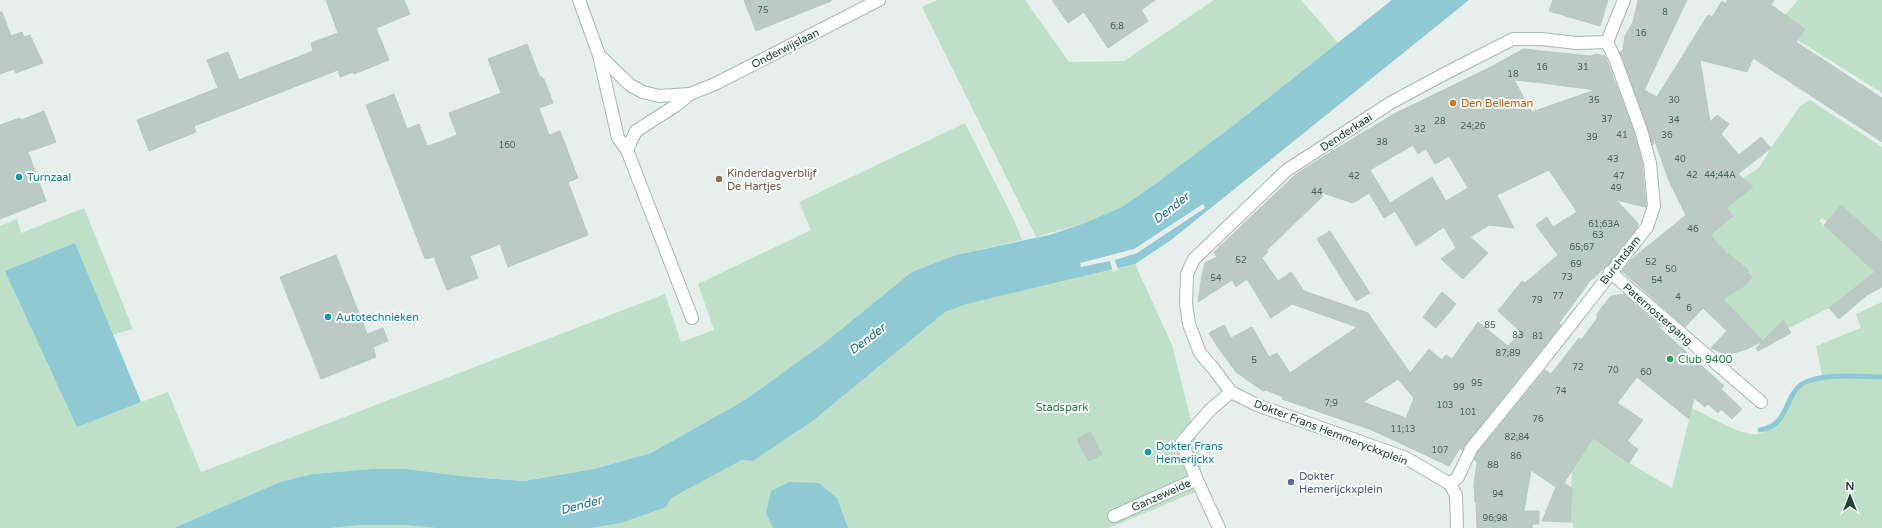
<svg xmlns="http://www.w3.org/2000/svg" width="1882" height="528" viewBox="0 0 1882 528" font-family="'Varela Round',sans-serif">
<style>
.green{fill:#bfe0c8}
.water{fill:#8ec9d4}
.pier{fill:#e6efeb}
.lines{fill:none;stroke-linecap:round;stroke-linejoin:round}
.stream{stroke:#8ec9d4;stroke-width:5}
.building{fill:#bbcac4;stroke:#b8c9c2;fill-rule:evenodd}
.minor-casing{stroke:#a8b8b2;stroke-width:14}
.minor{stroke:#fff;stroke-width:12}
.food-dot{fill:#e8710a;stroke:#f7fbf9;stroke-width:1.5}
.culture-dot{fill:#0f9aa8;stroke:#f7fbf9;stroke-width:1.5}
.education-dot{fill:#8d6e63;stroke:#f7fbf9;stroke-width:1.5}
.leisure-dot{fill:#2e9e5b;stroke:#f7fbf9;stroke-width:1.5}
.service-dot{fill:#5c6f8a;stroke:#f7fbf9;stroke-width:1.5}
.labels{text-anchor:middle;stroke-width:4;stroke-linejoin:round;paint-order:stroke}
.number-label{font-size:9px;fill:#4a645c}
.street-label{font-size:11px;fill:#24423a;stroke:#f7fbf9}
.food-label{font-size:11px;fill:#c56008;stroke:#f7fbf9;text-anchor:start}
.education-label{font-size:11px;fill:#785e54;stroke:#f7fbf9;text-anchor:start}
.culture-label{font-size:11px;fill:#0d838f;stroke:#f7fbf9;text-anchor:start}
.leisure-label{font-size:11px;fill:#27864d;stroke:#f7fbf9;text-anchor:start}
.park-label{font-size:11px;fill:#2d7a4b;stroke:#f7fbf9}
.service-label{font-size:11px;fill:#4e5e75;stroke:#f7fbf9;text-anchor:start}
.water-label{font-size:12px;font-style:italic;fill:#1c6f80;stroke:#f7fbf9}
</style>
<rect width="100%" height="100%" fill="#e6efeb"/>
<g class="green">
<path d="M937 0H1025L1069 62 1124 61 1214 0H1301L1338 43 1234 125 1154 185 1122 207 1082 224 1036 237 922 7Z"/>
<path d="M1798 0H1882V93L1796 39 1805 29 1785 15Z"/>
<path d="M1810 100 1882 147V242L1841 206 1827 222 1822 218 1819 221 1875 272 1829 308 1789 328 1784 321 1763 341 1705 280 1740 288 1747 284 1751 278 1748 273V270L1739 261H1736L1710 235 1733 216 1726 208 1753 187 1743 178 1759 168 1771 148 1801 105Z"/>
<path d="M965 123 1014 220 1022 240 956 255 827 341 745 400 651 453 594 469 524 481 470 477 406 469H372L313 474 280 482 174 528H0V226L17 219 21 233 84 208 133 329 112 335 75 243 77 426 168 392 201 472 665 294 681 342 714 330 698 284 811 230 799 202Z"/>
<path d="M1135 264 1172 345 1200 456 1201 471 1207 487 1109 528H591L621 523 742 460 753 461 814 420 945 312 967 304Z"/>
<path d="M1882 302V528H1573V524L1570 522 1572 469 1593 438 1629 463 1672 488 1692 408C1707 415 1735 432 1751 434 1781 438 1787 392 1807 382 1811 380 1818 380 1823 379L1816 346 1861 328 1856 314Z"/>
<path d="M360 525H405L436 528H331Z"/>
</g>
<g class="water">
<path d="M1392 0H1469L1171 240 1135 264 967 304 945 312 814 420 753 461 742 460 671 498 666 507 621 523 591 528H436L405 525H360L331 528H174L280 482 313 474 372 469H406L470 477 524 481 594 469 651 453 745 400 827 341 912 272 956 255 1049 235 1082 224 1122 207 1154 185 1234 125Z"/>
<path d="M75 243 141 402 77 427 5 271Z"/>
<path d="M789 482 819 483 837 498 848 528H773L766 513 771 491Z"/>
</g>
<path class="pier" d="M1203 204 1205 208 1137 253 1115 260 1118 270 1113 272 1110 261 1081 267 1080 263 1134 249Z"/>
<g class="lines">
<path class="stream" d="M1760 430C1790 425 1784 396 1802 384 1821 372 1860 377 1882 377"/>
</g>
<g class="building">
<path d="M326 0H404L410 14 376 28 389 60 354 74 353 72 340 77 338 70 194 126 196 132 149 151 137 120 218 88 207 60 228 52 239 80 313 51 311 43 338 33Z"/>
<path d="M744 0H831V1L756 31Z"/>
<path d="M1052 0H1155L1141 10 1148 21 1108 48 1084 12 1068 23Z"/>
<path d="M1553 0H1608L1600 26 1549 11Z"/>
<path d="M1638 0H1687L1644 90 1657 97 1708 15 1712 17 1722 1 1725 4 1728 0H1774L1771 5 1805 29 1796 42 1882 98V142L1753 58 1747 72 1700 60 1710 122 1717 115 1729 124 1721 134 1739 155 1761 137 1771 148 1738 174 1753 187 1726 208 1733 216 1710 235 1728 254 1729 253 1736 261H1738L1748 270V273L1752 277 1747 284 1723 299 1763 341 1747 349 1727 355 1711 348 1727 331 1703 308 1685 327 1622 271 1632 259 1686 215 1669 181 1654 138 1653 145 1620 52 1623 50 1625 36 1633 22Z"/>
<path d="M0 12H2L11 36 22 32 24 37 30 35 43 63 16 73 14 69 0 74Z"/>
<path d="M527 44 539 75 544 79 553 103 539 108 549 135 560 131 578 178 568 182 588 235 508 267 500 244 470 256 478 278 447 290 434 257 425 259 366 105 394 94 407 129 419 124 427 146 440 142 457 135 449 113 501 93 488 59Z"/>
<path d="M1523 49 1590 56 1596 54 1605 56 1634 132 1642 162 1646 205V207L1616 200 1638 223 1637 228 1608 265 1590 281 1559 323 1561 325 1462 450 1460 448 1449 466 1372 430 1282 399 1283 397 1266 390 1263 391 1236 372 1217 346 1209 333 1224 325 1231 338 1252 327 1269 357 1277 353 1290 373 1357 327 1292 304 1271 318 1247 279 1236 287 1232 280 1198 302 1202 275 1205 263 1217 257 1214 252 1295 175 1326 155 1394 114 1495 65ZM1514 80 1543 83 1595 90 1532 112ZM1413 145 1418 154 1426 149 1435 164 1449 156 1468 188 1446 201 1432 177 1390 203 1370 170ZM1549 170 1577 212 1553 227 1547 217 1536 225 1558 255 1525 283 1522 281 1498 311 1521 332 1508 346 1478 322 1452 359 1446 355 1442 360 1429 349 1410 373 1368 313 1304 291 1291 272 1278 281 1262 258 1268 252 1267 250 1323 196 1320 192 1353 203 1369 193 1384 218 1395 211 1416 246 1444 227 1456 248 1441 259 1463 279 1488 253 1470 237 1489 225 1514 228 1497 195ZM1398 379 1414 398 1406 418 1363 402Z"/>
<path d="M44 111 56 142 28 152 46 201 0 219V125L20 118 21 120Z"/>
<path d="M1841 205 1882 242V287L1867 295 1839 319 1829 308 1875 272 1824 225Z"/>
<path d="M1330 231 1370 293 1356 301 1317 239Z"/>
<path d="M336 255 367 334 383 328 388 341 373 347 376 357 321 379 280 277Z"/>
<path d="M1442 292 1456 304 1436 328 1423 317Z"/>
<path d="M1624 294 1662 327 1654 323 1724 386 1721 389 1742 409 1732 419 1721 409 1718 413 1708 404 1705 407 1694 398 1689 419 1637 377 1617 403 1643 420 1627 441 1638 449 1629 463 1593 438 1564 483 1572 488 1570 522 1542 521 1556 487 1531 470 1524 511H1539V524H1532V528H1477L1476 502H1475L1474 485 1477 462 1474 460 1477 453 1545 370 1551 374 1579 338 1581 340 1597 319V314L1610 297 1612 296Z"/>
<path d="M1784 320 1791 333 1758 351 1756 348Z"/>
<path d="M1090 432 1102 454 1089 461 1077 439Z"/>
</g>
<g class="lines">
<defs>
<g id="minor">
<path d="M579 0 599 55 630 85 643 92 659 96 690 94"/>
<path d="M599 55 618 138 627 150 692 318"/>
<path d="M627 150 636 131 675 106 690 94 715 84 879 0"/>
<path d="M1610 272 1761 402"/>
<path d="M1450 484 1406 458 1257 405 1231 392 1213 368 1200 353 1189 324 1186 303 1187 274 1194 259 1287 170 1392 102 1448 72 1513 39H1541L1577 43 1607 42"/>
<path d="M1450 484 1458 477 1471 449 1539 365 1647 227 1654 206 1650 163 1641 130 1615 59 1607 42 1624 0"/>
<path d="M1450 484 1456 495 1457 528"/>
<path d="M1114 516 1195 480"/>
<path d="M1219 528C1206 499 1192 472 1182 442L1210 410 1231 392"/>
</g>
</defs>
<use href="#minor" class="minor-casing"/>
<use href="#minor" class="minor"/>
</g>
<circle class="food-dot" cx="1453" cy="103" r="4"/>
<g class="culture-dot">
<circle cx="19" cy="177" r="4"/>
<circle cx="328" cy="317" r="4"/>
<circle cx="1148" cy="452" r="4"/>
</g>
<circle class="education-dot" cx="719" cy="179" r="4"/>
<circle class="leisure-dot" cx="1670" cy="359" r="4"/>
<circle class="service-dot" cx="1291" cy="482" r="4"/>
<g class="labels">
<g class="number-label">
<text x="763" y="13">75</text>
<text x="1665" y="15">8</text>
<text x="1117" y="29">6;8</text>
<text x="1641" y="36">16</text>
<text x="1542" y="70">16</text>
<text x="1583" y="70">31</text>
<text x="1513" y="77">18</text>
<text x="1594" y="103">35</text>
<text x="1674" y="103">30</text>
<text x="1607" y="122">37</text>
<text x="1674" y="123">34</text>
<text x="1440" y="124">28</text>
<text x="1473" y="129">24;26</text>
<text x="1420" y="132">32</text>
<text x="1622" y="138">41</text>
<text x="1667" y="138">36</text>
<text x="1592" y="140">39</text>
<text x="1382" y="145">38</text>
<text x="507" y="148">160</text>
<text x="1613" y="162">43</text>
<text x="1680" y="162">40</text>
<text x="1692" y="178">42</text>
<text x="1720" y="178">44;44A</text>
<text x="1354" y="179">42</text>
<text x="1619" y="179">47</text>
<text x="1616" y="191">49</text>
<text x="1317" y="195">44</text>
<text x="1604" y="227">61;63A</text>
<text x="1693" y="232">46</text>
<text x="1598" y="238">63</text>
<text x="1582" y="250">65;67</text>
<text x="1241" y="263">52</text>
<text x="1651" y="265">52</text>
<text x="1576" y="267">69</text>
<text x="1671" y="272">50</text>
<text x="1567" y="280">73</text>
<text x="1216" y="281">54</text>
<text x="1657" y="283">54</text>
<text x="1558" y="299">77</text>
<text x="1678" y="300">4</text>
<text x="1537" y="303">79</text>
<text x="1689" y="311">6</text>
<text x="1490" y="328">85</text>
<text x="1518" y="338">83</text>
<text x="1538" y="339">81</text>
<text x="1508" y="356">87;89</text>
<text x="1254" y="363">5</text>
<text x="1578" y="370">72</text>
<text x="1613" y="373">70</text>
<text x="1646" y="375">60</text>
<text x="1477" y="386">95</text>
<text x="1459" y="390">99</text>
<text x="1561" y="394">74</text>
<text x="1331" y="406">7;9</text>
<text x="1445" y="408">103</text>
<text x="1468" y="415">101</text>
<text x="1538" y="422">76</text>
<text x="1403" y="432">11;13</text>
<text x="1517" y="440">82;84</text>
<text x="1440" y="453">107</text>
<text x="1516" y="459">86</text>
<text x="1493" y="468">88</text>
<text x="1498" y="497">94</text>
<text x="1495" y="521">96;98</text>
</g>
<g class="street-label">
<text transform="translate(785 48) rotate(-27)" y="4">Onderwijslaan</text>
<text transform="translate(1346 132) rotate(-33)" y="4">Denderkaai</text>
<text transform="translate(1620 260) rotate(-52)" y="4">Burchtdam</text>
<text transform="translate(1658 314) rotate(41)" y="4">Paternostergang</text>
<text transform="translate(1331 432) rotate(21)" y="4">Dokter Frans Hemmeryckxplein</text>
<text transform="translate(1161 495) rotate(-24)" y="4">Ganzeweide</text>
</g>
<g class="food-label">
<text x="1461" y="107">Den Belleman</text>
</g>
<g class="education-label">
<text x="727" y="177">Kinderdagverblijf<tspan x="727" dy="13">De Hartjes</tspan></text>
</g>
<g class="culture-label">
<text x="27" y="181">Turnzaal</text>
<text x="336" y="321">Autotechnieken</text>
<text x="1156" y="450">Dokter Frans<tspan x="1156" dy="13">Hemerijckx</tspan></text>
</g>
<g class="leisure-label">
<text x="1678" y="363">Club 9400</text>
</g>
<g class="park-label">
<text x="1062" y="411">Stadspark</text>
</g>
<g class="service-label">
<text x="1299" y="480">Dokter<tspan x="1299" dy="13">Hemerijckxplein</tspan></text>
</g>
<g class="water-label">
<text transform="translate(1171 208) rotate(-38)" y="4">Dender</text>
<text transform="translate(867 339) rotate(-37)" y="4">Dender</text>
<text transform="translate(581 505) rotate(-15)" y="4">Dender</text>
</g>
</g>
<g transform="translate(1850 496)" stroke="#f7fbf9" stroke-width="3" paint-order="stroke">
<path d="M0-3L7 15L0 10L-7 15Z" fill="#24423a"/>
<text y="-6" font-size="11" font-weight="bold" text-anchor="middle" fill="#24423a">N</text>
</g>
</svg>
